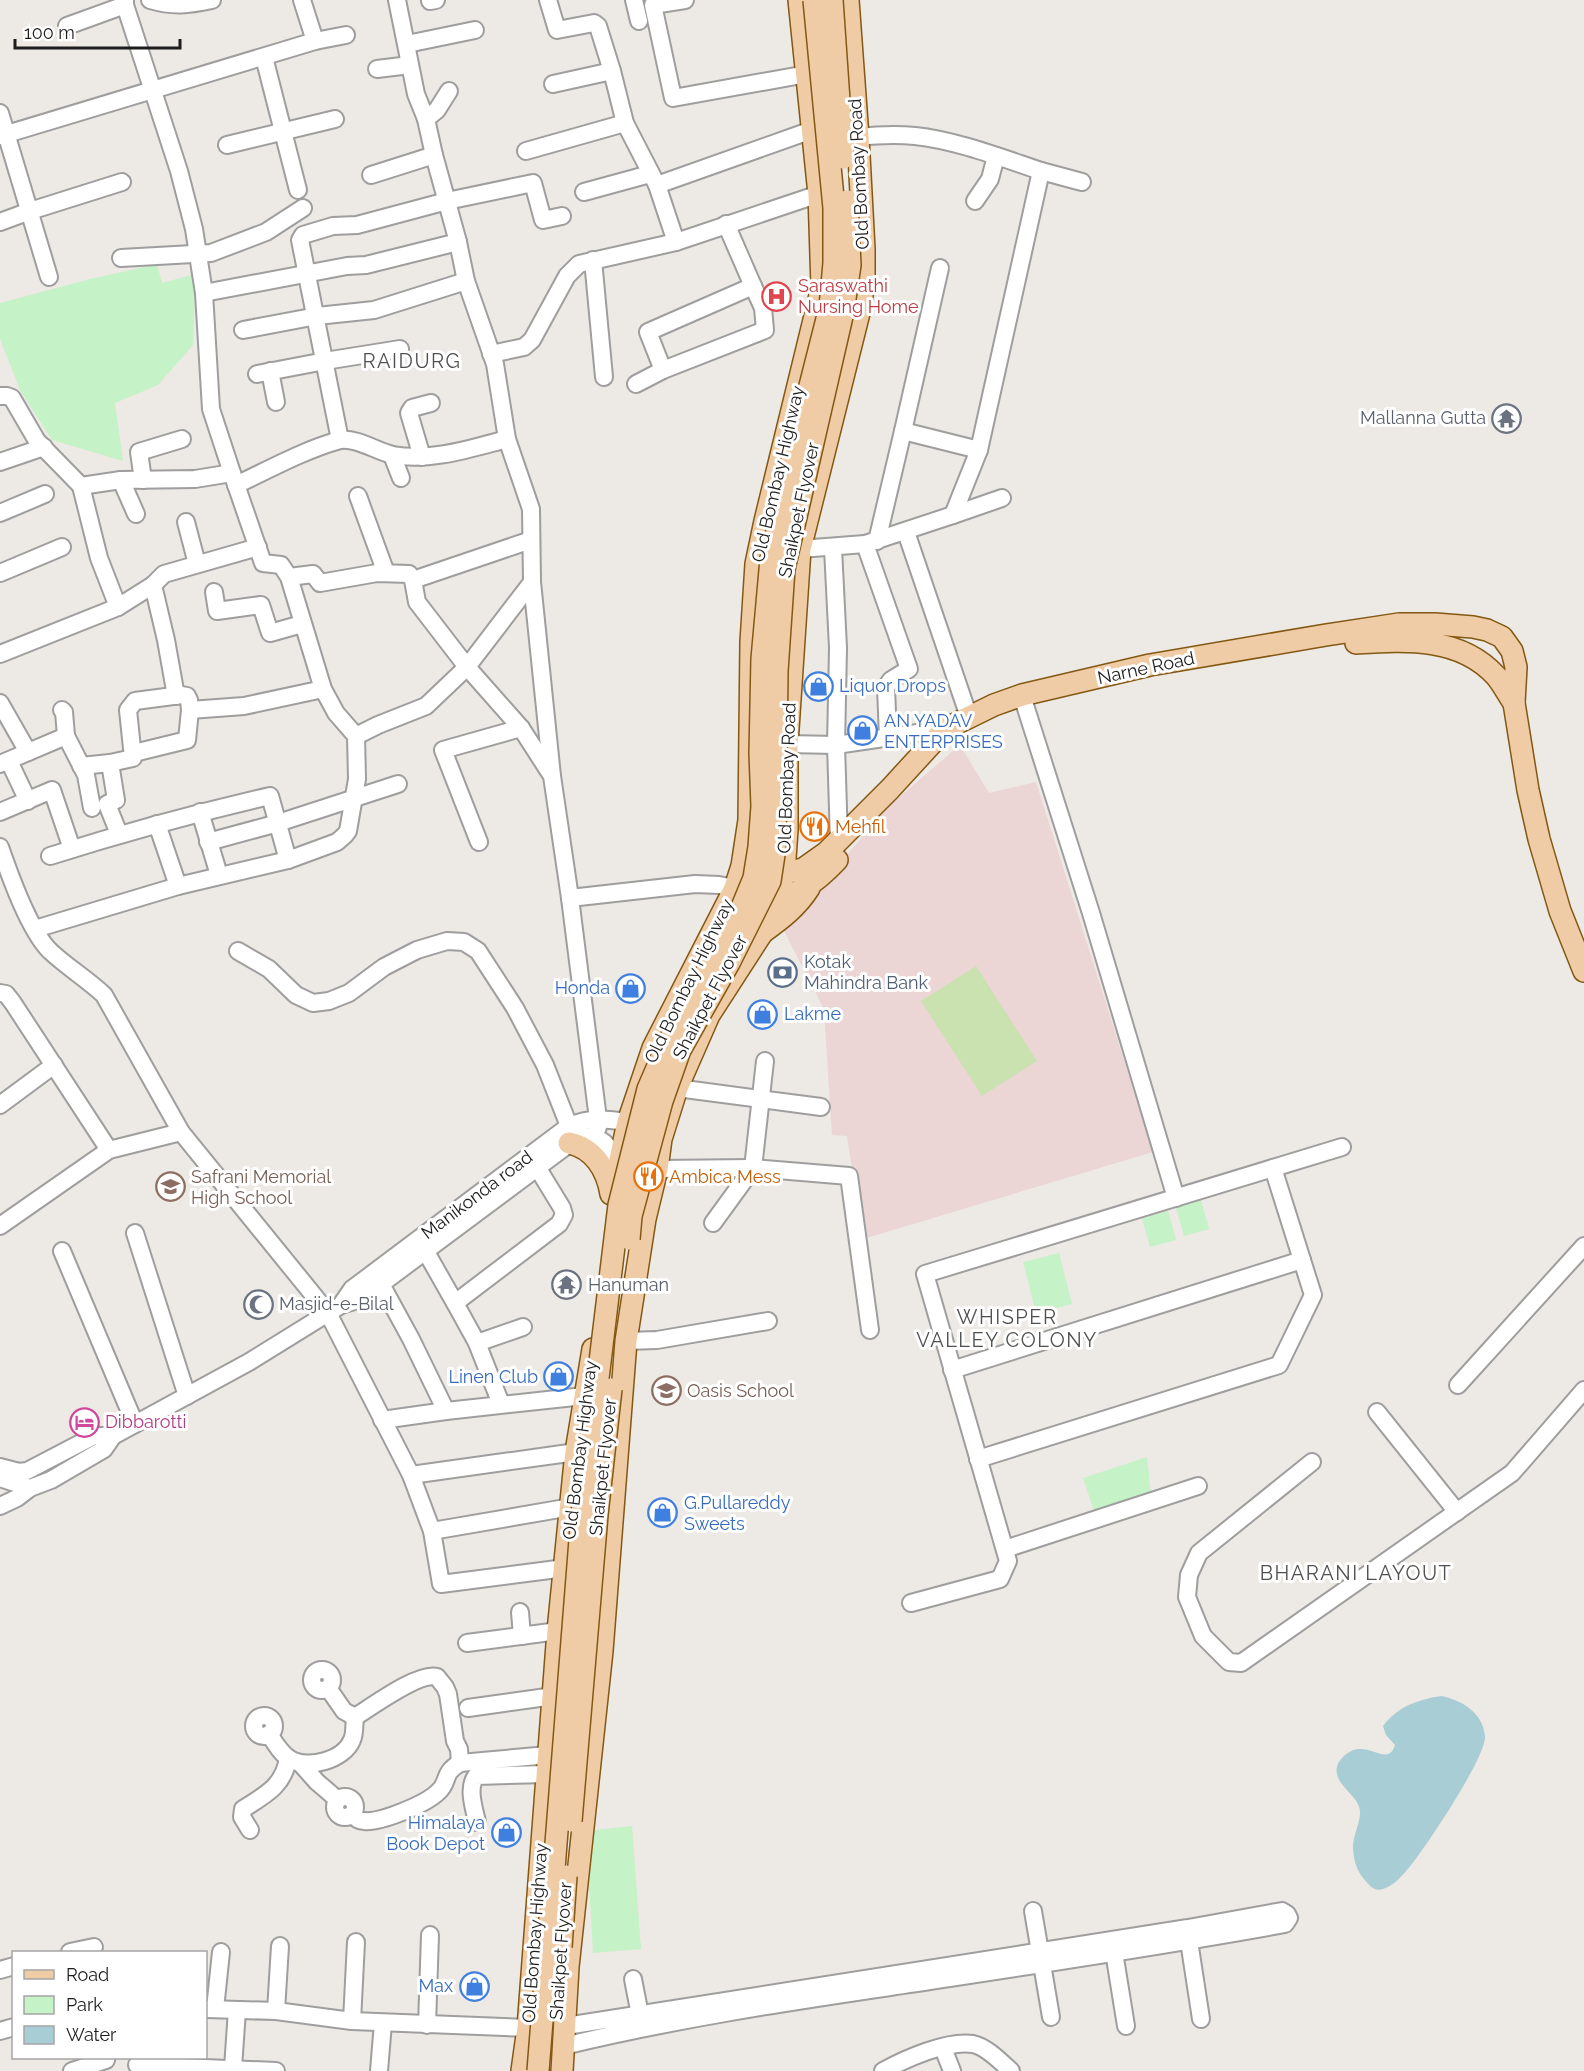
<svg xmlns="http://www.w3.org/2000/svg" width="1584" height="2071" viewBox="0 0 1584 2071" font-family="Raleway,sans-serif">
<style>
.commercial{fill:#ebd5d5}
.grass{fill:#cae1b0}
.park{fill:#c5f2c7}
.water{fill:#a9cdd5}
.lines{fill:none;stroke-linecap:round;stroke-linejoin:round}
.minor-casing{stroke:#9e9e9e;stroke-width:20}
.major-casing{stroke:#835813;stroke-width:24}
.minor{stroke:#fff;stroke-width:16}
.major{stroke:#efcca6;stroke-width:21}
.major-bridge-casing{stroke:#835813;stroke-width:24;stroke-linecap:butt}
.major-bridge{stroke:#efcca6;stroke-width:21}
.labels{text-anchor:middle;stroke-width:6;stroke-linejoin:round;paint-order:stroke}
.street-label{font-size:18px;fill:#1d1d1d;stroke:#fff}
.health-label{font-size:18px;fill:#be3a42;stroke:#fff;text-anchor:start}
.worship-label{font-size:18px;fill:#5b616d;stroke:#fff;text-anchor:start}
.shop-label{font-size:18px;fill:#366cbe;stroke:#fff;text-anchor:start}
.food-label{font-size:18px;fill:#c56008;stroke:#fff;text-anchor:start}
.service-label{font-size:18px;fill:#4e5e75;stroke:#fff;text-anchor:start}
.education-label{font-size:18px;fill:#785e54;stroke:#fff;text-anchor:start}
.hotel-label{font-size:18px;fill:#b23c85;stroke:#fff;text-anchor:start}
.neighbourhood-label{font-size:20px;letter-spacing:1.5px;fill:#505050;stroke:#fff}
</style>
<rect width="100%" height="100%" fill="#ede9e4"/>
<path class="commercial" d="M960 745 989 793 1036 782 1153 1152 863 1239 847 1136 832 1135 824 1009 783 929 890 805Z"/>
<path class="grass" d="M976 966 1037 1061 982 1096 921 1001Z"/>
<g class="park">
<path d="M157 264 162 283 192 275 195 295 193 345 158 385 115 403 123 461 52 440 20 390 0 339V303L90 279Z"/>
<path d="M1201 1200 1209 1229 1184 1236 1176 1207Z"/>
<path d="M1168 1211 1176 1240 1150 1247 1142 1218Z"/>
<path d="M1059 1253 1072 1304 1036 1313 1023 1262Z"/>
<path d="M1147 1457 1151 1495 1095 1514 1083 1478Z"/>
<path d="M632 1826 641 1949 593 1953 586 1831Z"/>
</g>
<path class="water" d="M1441 1696C1462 1700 1483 1713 1485 1736 1487 1756 1423 1852 1407 1870 1401 1877 1393 1886 1383 1889 1374 1892 1369 1885 1364 1879 1356 1870 1353 1858 1353 1845 1354 1834 1359 1825 1360 1814 1362 1796 1333 1786 1337 1767 1338 1762 1341 1759 1344 1756 1366 1735 1387 1770 1395 1745L1386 1735 1383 1726C1398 1706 1418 1700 1441 1696Z"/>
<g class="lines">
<defs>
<g id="minor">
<path d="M150 0C174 7 188 5 212 0"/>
<path d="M302 0 315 41"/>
<path d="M548 0 557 30 594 23 598 26 612 71 625 123 657 185 676 242 819 194"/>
<path d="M634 0 639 21"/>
<path d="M685 0 653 5 673 98 818 72"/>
<path d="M430 1 436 0"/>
<path d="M67 26 125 5V0"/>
<path d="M407 44 475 30"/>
<path d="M264 57 298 190"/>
<path d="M377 69 410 65"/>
<path d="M553 84 612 71"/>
<path d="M0 113 49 277"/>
<path d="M426 119 437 110 449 91"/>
<path d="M0 136 315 41 346 35"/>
<path d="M227 145 335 119"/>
<path d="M526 151 625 123"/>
<path d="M1041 171 1082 182"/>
<path d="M371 175 434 155"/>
<path d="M657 185 812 130"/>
<path d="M584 192 650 174"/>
<path d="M975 201 990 179 996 156"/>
<path d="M0 222 30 211 122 182"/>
<path d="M121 258 211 253 266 232 303 208"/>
<path d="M593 260 604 377"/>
<path d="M204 293 347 266 366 265 458 242"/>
<path d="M243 330 317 316 374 310 466 281"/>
<path d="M491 354 524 347 532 340 567 276 579 264 676 242"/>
<path d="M663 370 648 332 753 286 726 224"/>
<path d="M270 371 276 402"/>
<path d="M257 374 325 361 400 349"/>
<path d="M636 384 663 370 765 330 763 308 753 286"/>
<path d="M0 396H7L12 398 37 441 81 486 121 480 195 479 232 473"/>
<path d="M903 431 940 268"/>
<path d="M507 439 531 509 532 582 552 776 570 898 598 1119V1127L594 1136"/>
<path d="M340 440C359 438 375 451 393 455 430 462 472 448 507 439L495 364 466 281 458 242 434 155 426 119 416 94 397 0"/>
<path d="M392 455 401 478"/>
<path d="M422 457 409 413 412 408 431 403"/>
<path d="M0 462 44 447"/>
<path d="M121 480 136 514"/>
<path d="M143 480 139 452 182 439"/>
<path d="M236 485C270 469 304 450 340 440L300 240 303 235 333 226 357 225 447 201 533 183 543 220 562 216"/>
<path d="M358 496 386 573"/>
<path d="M0 513 45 494"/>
<path d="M953 515 1002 498"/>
<path d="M186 522 197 564"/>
<path d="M906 532 969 717"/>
<path d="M877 541 903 431 979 450"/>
<path d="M865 544 909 669 891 680 886 687 888 738"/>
<path d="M833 548 838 648 836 745 839 841"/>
<path d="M800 549 865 544 953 515 979 450 1041 171C1002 158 955 140 915 136 896 134 877 135 858 137"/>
<path d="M0 573 62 547"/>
<path d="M289 577 313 574 320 583 377 573 409 574 413 580 417 602 467 667 521 728 550 773"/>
<path d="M413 580 531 540"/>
<path d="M153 585 166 640 176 696"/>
<path d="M214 592 217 611 261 605 270 633 302 624"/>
<path d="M118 607 153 585 164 574 258 547"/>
<path d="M0 654 118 607 99 558 81 486"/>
<path d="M1024 702 1091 913 1176 1198"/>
<path d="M0 703 28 752"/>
<path d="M62 710 64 712 66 736"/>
<path d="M356 736 378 725 426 706 467 667 532 582"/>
<path d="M787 744 836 745 945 729"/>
<path d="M134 753 187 740 190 710"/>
<path d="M9 761 28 801"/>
<path d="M110 763 116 800 107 804 119 834"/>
<path d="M0 764 66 736 86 775 92 808"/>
<path d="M81 766 110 763 133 758 128 710 135 701 181 695 187 696 189 700 190 710 244 706 323 689"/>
<path d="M0 812 52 790 72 849"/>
<path d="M200 812 219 875"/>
<path d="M157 824 178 886"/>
<path d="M208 842 278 823 398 784"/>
<path d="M479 842 443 750 521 728"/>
<path d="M0 847C10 876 29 930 50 951 67 967 87 979 104 995L181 1132 328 1313 411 1475 432 1531 441 1584 565 1568"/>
<path d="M50 856C123 833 196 813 270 796L288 860"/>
<path d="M570 898 695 884 719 885 735 888"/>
<path d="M35 929 178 886 288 860 337 842 345 835 348 831 357 779 356 736 336 713 323 689 289 577 281 565 263 563 232 473 211 409 204 293 194 229 179 171 125 5"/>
<path d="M238 951 269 969 296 995 313 1003 329 1001 349 993 384 967 417 950 447 941 464 942 478 951 515 1008 545 1065 569 1126"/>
<path d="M0 993 6 994 13 1003 109 1150"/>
<path d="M677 1088 821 1107"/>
<path d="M0 1105 54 1065"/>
<path d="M657 1169 753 1168 849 1176 870 1330"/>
<path d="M713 1223 753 1168 765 1061"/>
<path d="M0 1226 109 1150 181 1132"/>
<path d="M135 1233 187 1396"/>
<path d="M62 1251 135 1424"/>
<path d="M426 1252 455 1303 559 1224 564 1215 562 1208 537 1167"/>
<path d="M381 1284 411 1339 446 1411 584 1396"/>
<path d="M455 1303 477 1343 501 1404"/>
<path d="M341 1305 352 1289 569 1126C592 1117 604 1119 628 1122"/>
<path d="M626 1341 657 1340 768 1321"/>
<path d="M477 1343 523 1327"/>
<path d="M952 1370 1302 1260"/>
<path d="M1458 1385 1584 1246"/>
<path d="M1377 1412 1457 1512"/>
<path d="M382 1420 446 1411"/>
<path d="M978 1459 1279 1365 1313 1295 1273 1168"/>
<path d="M1312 1462 1199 1553 1189 1575 1187 1597 1203 1636 1229 1662 1241 1663 1512 1473 1584 1390"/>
<path d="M0 1467 19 1472 27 1471 94 1436H113"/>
<path d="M411 1475 576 1452"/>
<path d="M0 1478 30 1488"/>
<path d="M0 1506 17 1498 30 1488 51 1480 104 1449 113 1436 249 1362 341 1305 361 1299 577 1138C602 1132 610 1146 618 1167"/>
<path d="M432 1531 571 1507"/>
<path d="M1005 1549 1198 1486"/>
<path d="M911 1603 1000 1579 1008 1561 925 1274 1342 1147"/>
<path d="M520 1612 522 1636"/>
<path d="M467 1643 558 1631"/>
<circle cx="322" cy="1680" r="10"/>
<path d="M328 1688 344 1711 355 1717"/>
<path d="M468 1708 554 1696"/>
<circle cx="264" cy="1726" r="10"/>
<path d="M355 1717C371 1707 420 1671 437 1677L445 1687 448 1694 455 1741 459 1749 460 1763"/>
<path d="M269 1734C275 1743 281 1754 290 1759 308 1770 344 1760 352 1740 355 1734 354 1724 355 1717"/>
<path d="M301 1764 317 1782 338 1800"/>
<circle cx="345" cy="1807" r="10"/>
<path d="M352 1814C356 1818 358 1821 364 1821 380 1823 426 1804 438 1792 450 1782 441 1774 460 1763L548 1755"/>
<path d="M477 1822C474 1808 467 1788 476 1776L547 1774"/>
<path d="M250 1830 242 1817 243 1809C265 1795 284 1786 288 1758"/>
<path d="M1033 1911 1051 2017"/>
<path d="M1189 1941 1201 2019"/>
<path d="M70 1952 94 1947"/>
<path d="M1114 1952 1126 2026"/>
<path d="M0 1970 14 1966"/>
<path d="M633 1979 640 2015"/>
<path d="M206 2009 276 2011 352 2021 528 2028"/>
<path d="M215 2009 221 1952"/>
<path d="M276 2011 280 1946"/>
<path d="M352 2021 356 1942"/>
<path d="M427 2025 430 1935"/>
<path d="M0 2031 14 2027"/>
<path d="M564 2046C671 2020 781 2003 890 1987 1022 1967 1154 1948 1285 1924L1289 1918 1287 1914 1282 1911 1188 1928 566 2026"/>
<path d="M943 2048 952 2071"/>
<path d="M137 2065 276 2071"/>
<path d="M233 2068 237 2010"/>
<path d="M72 2071 106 2060"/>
<path d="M379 2071 383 2023"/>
<path d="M883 2071C905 2059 947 2040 973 2044 987 2047 1001 2062 1011 2071"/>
</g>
<g id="major">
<path d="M1356 643C1405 640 1460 636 1496 676 1503 684 1508 695 1514 703"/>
<path d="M784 873 803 869 827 852 890 789 945 729 994 705 1022 695 1150 665 1326 635 1399 624H1435L1473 627 1487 630 1502 637 1512 651 1516 667 1514 703 1528 790 1539 839 1560 911 1584 971"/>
<path d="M767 896C793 903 821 877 837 860"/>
<path d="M763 932C781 919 797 907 809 888"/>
<path d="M569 1143C594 1148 607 1170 611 1194"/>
<path d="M616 1179 628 1122 653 1048 735 888 742 866 749 820 751 642 756 564 765 521 822 287 819 194 799 0"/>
<path d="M522 2071 528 2028 558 1631 576 1452 593 1349"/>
<path d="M562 2071 568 1967 602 1651 626 1341 645 1219 657 1169 661 1139 677 1088 709 1015 762 933 777 899 784 873 787 830V744L800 549 860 309 864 282V249L858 137 848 0"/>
</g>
</defs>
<use href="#minor" class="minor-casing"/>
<use href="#major" class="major-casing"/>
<use href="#minor" class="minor"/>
<use href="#major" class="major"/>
<defs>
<g id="major-bridge">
<path d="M832 0 843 158"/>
<path d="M629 1239 631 1216 662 1101 680 1050 730 961 770 881 775 848 777 671 784 569 843 312 850 265 847 201"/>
<path d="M571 1821 597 1515 611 1389"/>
<path d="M561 1947 566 1876"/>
<path d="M538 2071 583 1502 619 1205 648 1089 668 1043 742 907 754 878 759 847 762 806 760 753 762 659 771 559 796 441 830 307 834 263V208L814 0"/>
</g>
</defs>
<use href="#major-bridge" class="major-bridge-casing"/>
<use href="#major-bridge" class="major-bridge"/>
</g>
<defs>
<symbol id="hospital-ring" viewBox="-11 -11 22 22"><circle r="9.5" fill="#fff" stroke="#e0444e" stroke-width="1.5"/><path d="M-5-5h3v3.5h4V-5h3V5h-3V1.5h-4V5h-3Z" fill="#e0444e"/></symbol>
<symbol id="temple-ring" viewBox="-11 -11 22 22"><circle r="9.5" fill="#fff" stroke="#6b7280" stroke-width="1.5"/><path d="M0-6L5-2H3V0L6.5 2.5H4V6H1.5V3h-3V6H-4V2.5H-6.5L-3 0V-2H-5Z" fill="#6b7280"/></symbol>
<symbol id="shop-ring" viewBox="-11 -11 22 22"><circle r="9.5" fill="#fff" stroke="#3f7fe0" stroke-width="1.5"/><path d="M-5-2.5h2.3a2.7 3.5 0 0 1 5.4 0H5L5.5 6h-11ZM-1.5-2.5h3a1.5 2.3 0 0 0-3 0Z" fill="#3f7fe0"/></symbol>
<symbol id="restaurant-ring" viewBox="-11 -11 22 22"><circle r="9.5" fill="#fff" stroke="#e8710a" stroke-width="1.5"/><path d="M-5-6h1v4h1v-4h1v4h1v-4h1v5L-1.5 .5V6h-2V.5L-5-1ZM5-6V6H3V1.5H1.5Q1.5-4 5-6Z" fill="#e8710a"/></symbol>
<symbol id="bank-ring" viewBox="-11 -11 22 22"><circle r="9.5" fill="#fff" stroke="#5c6f8a" stroke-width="1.5"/><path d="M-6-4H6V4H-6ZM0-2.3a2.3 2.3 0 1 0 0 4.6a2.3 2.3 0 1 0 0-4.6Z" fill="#5c6f8a"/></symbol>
<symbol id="school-ring" viewBox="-11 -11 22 22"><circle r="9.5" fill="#fff" stroke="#8d6e63" stroke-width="1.5"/><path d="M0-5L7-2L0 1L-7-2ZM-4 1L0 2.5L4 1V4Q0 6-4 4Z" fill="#8d6e63"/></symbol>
<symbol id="mosque-ring" viewBox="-11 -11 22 22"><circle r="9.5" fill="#fff" stroke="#6b7280" stroke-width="1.5"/><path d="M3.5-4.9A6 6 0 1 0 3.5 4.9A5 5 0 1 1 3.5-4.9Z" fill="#6b7280"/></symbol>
<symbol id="hotel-ring" viewBox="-11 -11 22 22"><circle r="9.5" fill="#fff" stroke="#d1479c" stroke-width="1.5"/><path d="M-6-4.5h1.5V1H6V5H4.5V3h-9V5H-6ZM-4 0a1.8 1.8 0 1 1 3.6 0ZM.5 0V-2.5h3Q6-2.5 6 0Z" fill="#d1479c"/></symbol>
</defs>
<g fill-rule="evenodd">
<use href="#hospital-ring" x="760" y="280" width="33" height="33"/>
<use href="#temple-ring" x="1490" y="402" width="33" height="33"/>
<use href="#shop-ring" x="802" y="670" width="33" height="33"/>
<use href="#shop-ring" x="846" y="714" width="33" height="33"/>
<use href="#restaurant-ring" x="798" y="810" width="33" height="33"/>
<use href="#bank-ring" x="766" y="956" width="33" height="33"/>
<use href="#shop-ring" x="614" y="972" width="33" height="33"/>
<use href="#shop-ring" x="746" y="998" width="33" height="33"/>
<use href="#restaurant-ring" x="632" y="1160" width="33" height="33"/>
<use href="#school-ring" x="154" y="1170" width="33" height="33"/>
<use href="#temple-ring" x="550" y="1268" width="33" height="33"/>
<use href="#mosque-ring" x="242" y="1288" width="33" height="33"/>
<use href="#shop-ring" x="542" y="1360" width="33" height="33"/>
<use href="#school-ring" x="650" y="1374" width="33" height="33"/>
<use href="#hotel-ring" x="68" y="1406" width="33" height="33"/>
<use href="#shop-ring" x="646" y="1496" width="33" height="33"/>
<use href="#shop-ring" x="490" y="1816" width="33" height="33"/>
<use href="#shop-ring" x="458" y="1970" width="33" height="33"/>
</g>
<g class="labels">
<g class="street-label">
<text transform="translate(859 174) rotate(-93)" y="6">Old Bombay Road</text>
<text transform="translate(778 474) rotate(-77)" y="6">Old Bombay Highway</text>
<text transform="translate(799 510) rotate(-78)" y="6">Shaikpet Flyover</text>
<text transform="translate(1146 668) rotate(-12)" y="6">Narne Road</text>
<text transform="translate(787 778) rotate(-88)" y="6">Old Bombay Road</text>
<text transform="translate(689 981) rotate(-64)" y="6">Old Bombay Highway</text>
<text transform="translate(710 997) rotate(-62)" y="6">Shaikpet Flyover</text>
<text transform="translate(477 1195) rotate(-37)" y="6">Manikonda road</text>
<text transform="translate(580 1450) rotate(-83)" y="6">Old Bombay Highway</text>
<text transform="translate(603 1467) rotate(-84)" y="6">Shaikpet Flyover</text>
<text transform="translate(535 1933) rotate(-86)" y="6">Old Bombay Highway</text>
<text transform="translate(561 1951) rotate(-86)" y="6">Shaikpet Flyover</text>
</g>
<g class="health-label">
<text x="798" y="292">Saraswathi<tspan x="798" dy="21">Nursing Home</tspan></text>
</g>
<g class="worship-label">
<text x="1486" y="424" text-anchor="end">Mallanna Gutta</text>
<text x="588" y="1291">Hanuman</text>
<text x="279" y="1310">Masjid-e-Bilal</text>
</g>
<g class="shop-label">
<text x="839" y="692">Liquor Drops</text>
<text x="884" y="727">AN YADAV<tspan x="884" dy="21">ENTERPRISES</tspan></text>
<text x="610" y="994" text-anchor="end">Honda</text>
<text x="784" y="1020">Lakme</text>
<text x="538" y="1383" text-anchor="end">Linen Club</text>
<text x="684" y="1509">G.Pullareddy<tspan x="684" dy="21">Sweets</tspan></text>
<text x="485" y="1829" text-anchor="end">Himalaya<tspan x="485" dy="21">Book Depot</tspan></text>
<text x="453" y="1992" text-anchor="end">Max</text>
</g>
<g class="food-label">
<text x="835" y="833">Mehfil</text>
<text x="669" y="1183">Ambica Mess</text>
</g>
<g class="service-label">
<text x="804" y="968">Kotak<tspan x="804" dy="21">Mahindra Bank</tspan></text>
</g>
<g class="education-label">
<text x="191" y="1183">Safrani Memorial<tspan x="191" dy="21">High School</tspan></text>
<text x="687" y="1397">Oasis School</text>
</g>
<g class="hotel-label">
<text x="105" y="1428">Dibbarotti</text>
</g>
<g class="neighbourhood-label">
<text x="412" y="368">RAIDURG</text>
<text x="1007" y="1324">WHISPER<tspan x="1007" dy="23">VALLEY COLONY</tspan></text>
<text x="1356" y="1580">BHARANI LAYOUT</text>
</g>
</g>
<rect x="12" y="1951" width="195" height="108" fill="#ffffff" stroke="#a5a5a5" stroke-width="1.5"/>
<rect x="24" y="1970" width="30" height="9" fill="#efcca6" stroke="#a5a5a5" stroke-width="1.5"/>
<text x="66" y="1981" font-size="18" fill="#1d1d1d">Road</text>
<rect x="24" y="1996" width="30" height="18" fill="#c5f2c7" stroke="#a5a5a5" stroke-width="1.5"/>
<text x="66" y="2011" font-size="18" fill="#1d1d1d">Park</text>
<rect x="24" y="2026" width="30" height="18" fill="#a9cdd5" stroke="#a5a5a5" stroke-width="1.5"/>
<text x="66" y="2041" font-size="18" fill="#1d1d1d">Water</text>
<path d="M15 39v9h165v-9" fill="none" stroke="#1d1d1d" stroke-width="3"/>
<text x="24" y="39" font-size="18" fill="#1d1d1d" stroke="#ffffff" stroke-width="4.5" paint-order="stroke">100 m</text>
</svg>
